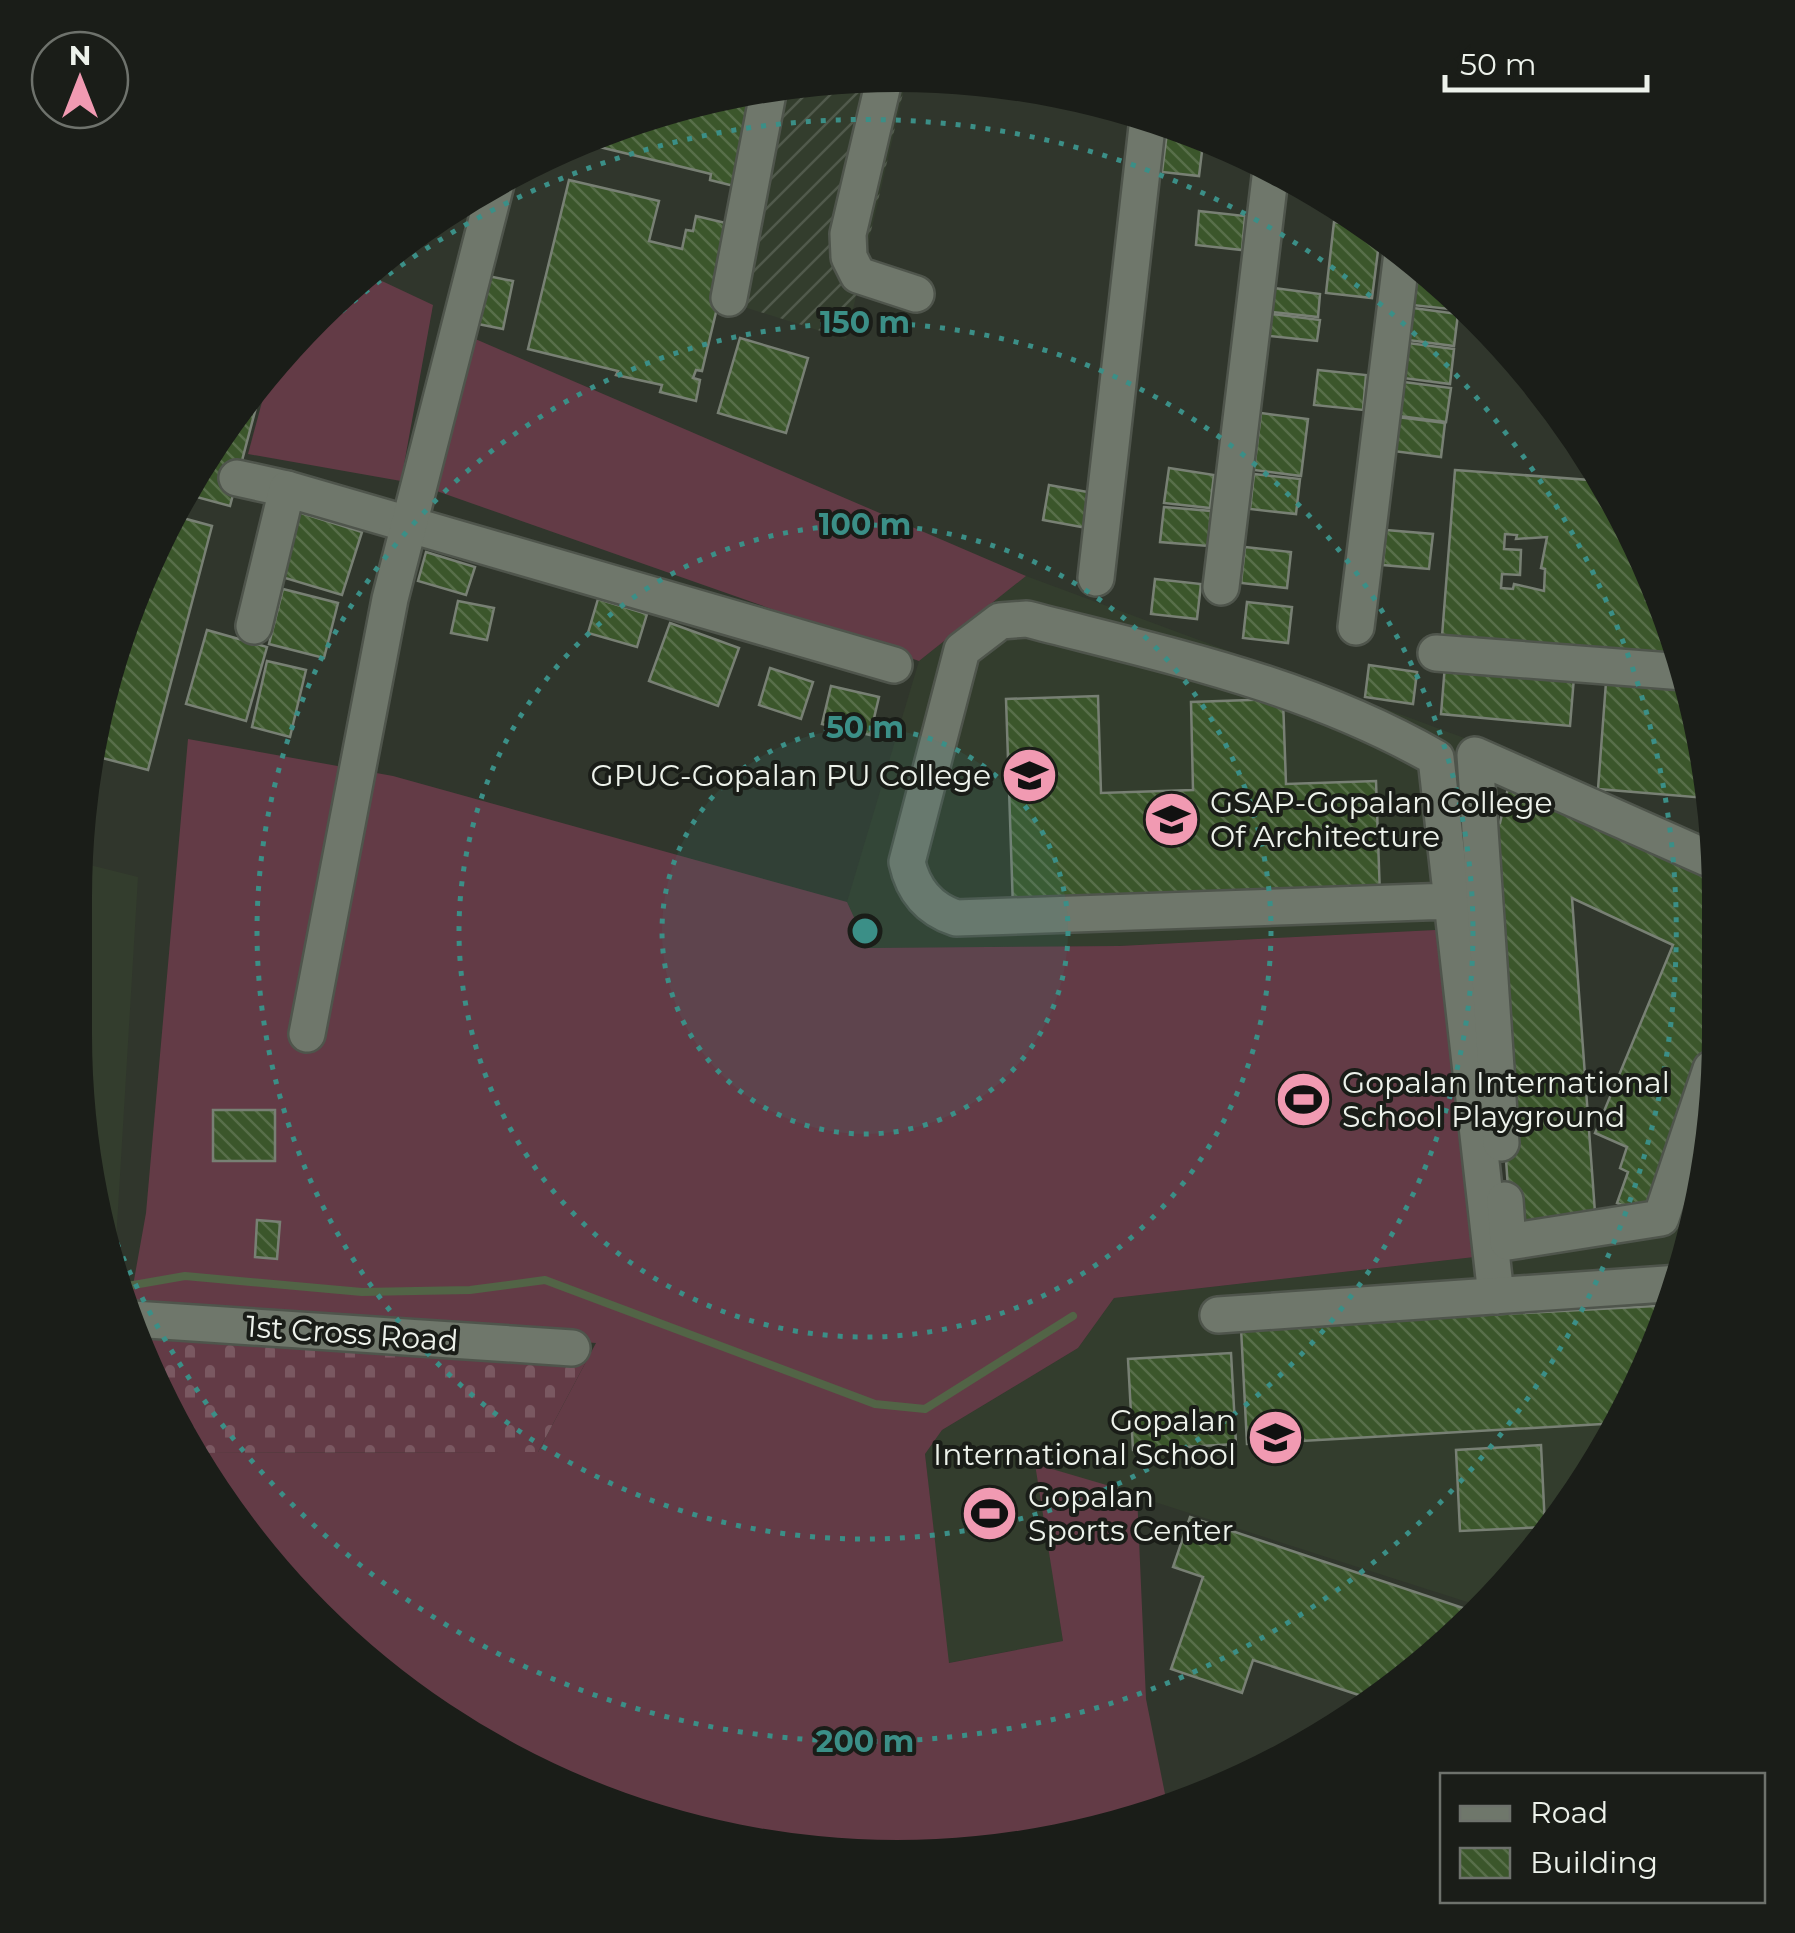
<svg xmlns="http://www.w3.org/2000/svg" width="1795" height="1933" viewBox="0 0 1795 1933" font-family="Montserrat,sans-serif">
<style>
.built{fill:#333d2d}
.industrial{fill:url(#industrial-furrows)}
.grass{fill:#633b46}
.cemetery{fill:url(#cemetery-stones)}
.lines{fill:none;stroke-linecap:round;stroke-linejoin:round}
.stream{stroke:#526446;stroke-width:8}
.building{fill:url(#building-back-hatch);stroke:#788074;stroke-width:2.5;fill-rule:evenodd}
.minor-casing{stroke:#4f554c;stroke-width:40}
.minor{stroke:#6f776b;stroke-width:35}
.ring{fill:none;stroke:#3b8f87;stroke-width:5;stroke-dasharray:5 10}
.labels{text-anchor:middle;stroke-width:8;stroke-linejoin:round;paint-order:stroke}
.poi-label{font-size:30px;fill:#edf2eb;stroke:#1a1d18;text-anchor:start}
.street-label{font-size:30px;fill:#edf2eb;stroke:#1a1d18}
.centre{fill:#3b8f87;stroke:#1a1d18;stroke-width:5}
.ring-label{font-size:30px;text-anchor:middle;font-weight:bold;fill:#3b8f87;stroke:#1a1d18;stroke-width:8;stroke-linejoin:round;paint-order:stroke}
</style>
<defs>
<pattern id="industrial-furrows" width="10" height="10" patternUnits="userSpaceOnUse" patternTransform="scale(2.5)"><rect width="10" height="10" fill="#333d2d"/><path d="M-1 1l2-2M0 10L10 0M9 11l2-2" fill="none" stroke="#515a4c"/></pattern>
<pattern id="cemetery-stones" width="16" height="16" patternUnits="userSpaceOnUse" patternTransform="scale(2.5)"><rect width="16" height="16" fill="#633b46"/><path d="M2 7V4a2 2 0 0 1 4 0v3zM10 15v-3a2 2 0 0 1 4 0v3z" fill="#7a5861"/></pattern>
<pattern id="building-back-hatch" width="6" height="6" patternUnits="userSpaceOnUse" patternTransform="scale(2.5)"><rect width="6" height="6" fill="#3b562b"/><path d="M-1 5l2 2M0 0l6 6M5-1l2 2" fill="none" stroke="#586f4a"/></pattern>
</defs>
<rect width="100%" height="100%" fill="#30362c"/>
<g class="built">
<path d="M1026 576 1467 739 1475 928 1118 946 868 948 847 902 919 661Z"/>
<path d="M78 862 138 877 116 1242 107 1245 91 1197Z"/>
<path d="M1695 1220 1676 1300 1610 1447 1568 1502H1553L1551 1523 1486 1608 1036 1464 1063 1641 948 1663 925 1454 942 1430 1078 1348 1114 1298 1501 1254Z"/>
</g>
<path class="industrial" d="M907 76 846 339 741 306 786 86Z"/>
<g class="grass">
<path d="M367 274 433 305 401 481 248 454 270 372 316 316Z"/>
<path d="M473 338 1026 576 919 661 431 489Z"/>
<path d="M188 739 393 776 847 902 868 948 1119 946 1475 928 1501 1254 1114 1298 1078 1348 942 1430 925 1454 949 1663 1063 1641 1035 1464 1137 1494 1146 1699 1168 1809 1057 1842 844 1856 684 1830 533 1773 356 1654 245 1536 193 1453 538 1452 596 1343 129 1308 146 1213Z"/>
</g>
<path class="cemetery" d="M137 1333 589 1356 538 1452 193 1453 160 1399Z"/>
<g class="lines">
<path class="stream" d="M122 1287 185 1276 362 1292 470 1290 545 1280 875 1404 925 1409 1073 1316"/>
</g>
<g class="building">
<path d="M762 88 738 187 710 180 711 174 579 142 738 91Z"/>
<path d="M1168 124 1204 135 1199 176 1162 172Z"/>
<path d="M569 180 659 201 649 241 682 249 686 230 693 231 696 216 730 224 733 241 702 371 696 370 693 378 700 380 696 401 660 392 662 385 616 375 618 371 528 349Z"/>
<path d="M1199 211 1245 216 1242 250 1196 245Z"/>
<path d="M1334 222 1370 227 1380 235 1372 298 1326 293Z"/>
<path d="M1416 272 1428 274 1460 301 1459 310 1412 305Z"/>
<path d="M483 275 513 281 503 329 473 323Z"/>
<path d="M1274 288 1320 294 1318 317 1272 312Z"/>
<path d="M1413 308 1458 314 1454 346 1408 340Z"/>
<path d="M1272 314 1320 320 1317 341 1269 336Z"/>
<path d="M740 338 808 358 786 433 718 413Z"/>
<path d="M1408 343 1454 349 1450 384 1403 378Z"/>
<path d="M1318 370 1366 375 1363 410 1314 405Z"/>
<path d="M263 381 230 506 189 495 214 440Z"/>
<path d="M1404 382 1451 388 1446 422 1399 416Z"/>
<path d="M1261 413 1308 419 1301 476 1254 470Z"/>
<path d="M1397 417 1445 423 1441 457 1393 451Z"/>
<path d="M1169 468 1214 475 1210 508 1164 503Z"/>
<path d="M1455 470 1603 481 1649 567 1646 600 1658 601 1662 597 1683 667 1441 649ZM1505 534 1517 535 1516 539 1547 537 1541 568 1545 569 1544 591 1514 584 1513 589 1501 588 1502 574 1520 575 1521 550 1504 549Z"/>
<path d="M1254 474 1300 479 1296 514 1250 509Z"/>
<path d="M1049 485 1093 493 1087 528 1043 520Z"/>
<path d="M1164 507 1211 511 1208 546 1160 542Z"/>
<path d="M295 511 362 532 342 595 275 575Z"/>
<path d="M179 517 212 526 148 770 91 755 103 685Z"/>
<path d="M1386 530 1433 534 1429 569 1383 565Z"/>
<path d="M1245 547 1291 552 1287 588 1241 583Z"/>
<path d="M426 552 475 567 466 595 418 581Z"/>
<path d="M1155 579 1201 584 1197 619 1151 614Z"/>
<path d="M283 589 338 603 324 658 269 644Z"/>
<path d="M598 599 647 614 637 647 588 633Z"/>
<path d="M458 601 494 608 487 640 451 633Z"/>
<path d="M1247 602 1292 607 1288 643 1243 638Z"/>
<path d="M670 623 739 648 718 706 649 681Z"/>
<path d="M207 630 267 647 246 721 186 704Z"/>
<path d="M267 661 306 670 290 737 252 727Z"/>
<path d="M1369 665 1417 672 1413 704 1365 697Z"/>
<path d="M1445 665 1574 677 1570 726 1441 714Z"/>
<path d="M770 668 813 682 801 719 759 705Z"/>
<path d="M1607 669 1685 675 1704 738 1706 798 1598 789Z"/>
<path d="M831 686 879 697 870 735 822 724Z"/>
<path d="M1098 696 1101 793 1193 790 1191 702 1283 699 1286 784 1376 781 1380 896 1013 908 1006 699Z"/>
<path d="M1508 788 1707 867 1711 1043 1649 1216 1617 1203 1628 1172 1620 1168 1627 1147 1595 1133 1673 945 1572 898 1596 1226 1511 1232 1483 824 1500 823Z"/>
<rect x="213" y="1110" width="62" height="51"/>
<path d="M257 1220 280 1222 277 1259 255 1257Z"/>
<path d="M1674 1305 1620 1423 1247 1444 1241 1328Z"/>
<path d="M1231 1353 1236 1444 1133 1450 1128 1359Z"/>
<path d="M1541 1445 1545 1527 1460 1531 1456 1450Z"/>
<path d="M1190 1517 1481 1614 1377 1701 1253 1660 1242 1693 1171 1669 1203 1577 1173 1567Z"/>
</g>
<g class="lines">
<defs>
<g id="minor">
<path d="M885 76 848 234 849 257 858 275 916 294"/>
<path d="M729 298 769 88"/>
<path d="M237 478 287 489"/>
<path d="M1096 578 1148 118"/>
<path d="M1221 587 1271 169"/>
<path d="M254 626 287 489 894 665"/>
<path d="M1356 627 1402 253"/>
<path d="M1436 653 1684 672"/>
<path d="M1451 901 956 918C929 909 913 890 907 862L962 650 1000 621 1027 619C1170 656 1307 684 1436 758L1496 1296"/>
<path d="M307 1034 390 599 496 184"/>
<path d="M1501 1143 1475 755 1707 858"/>
<path d="M1505 1200 1508 1242 1661 1218 1711 1069"/>
<path d="M1218 1315 1680 1283"/>
<path d="M133 1319 572 1348"/>
</g>
</defs>
<use href="#minor" class="minor-casing"/>
<use href="#minor" class="minor"/>
</g>
<circle cx="865" cy="931" r="203" fill="#3b8f87" fill-opacity=".12"/>
<g class="ring">
<circle cx="865" cy="931" r="203"/>
<circle cx="865" cy="931" r="406"/>
<circle cx="865" cy="931" r="608"/>
<path d="M209 454A811 811 0 1 1 92 1175"/>
</g>
<defs>
<symbol id="university-disc" viewBox="-11 -11 22 22"><circle r="9.5" fill="#f19ab2" stroke="#1a1d18"/><path d="M0-5L7-2L0 1L-7-2ZM-4 1L0 2.5L4 1V4Q0 6-4 4Z" fill="#111"/></symbol>
<symbol id="stadium-disc" viewBox="-11 -11 22 22"><circle r="9.5" fill="#f19ab2" stroke="#1a1d18"/><path d="M0-5a6.5 5 0 1 0 0 10a6.5 5 0 1 0 0-10ZM-3.5-1.8h7v3.6h-7Z" fill="#111"/></symbol>
</defs>
<g fill-rule="evenodd">
<use href="#university-disc" x="998" y="744" width="63" height="63"/>
<use href="#university-disc" x="1140" y="788" width="63" height="63"/>
<use href="#stadium-disc" x="1272" y="1068" width="63" height="63"/>
<use href="#university-disc" x="1244" y="1406" width="63" height="63"/>
<use href="#stadium-disc" x="958" y="1482" width="63" height="63"/>
</g>
<g class="labels">
<g class="poi-label">
<text x="991" y="786" text-anchor="end">GPUC-Gopalan PU College</text>
<text x="1210" y="813">GSAP-Gopalan College<tspan x="1210" dy="34">Of Architecture</tspan></text>
<text x="1342" y="1093">Gopalan International<tspan x="1342" dy="34">School Playground</tspan></text>
<text x="1236" y="1431" text-anchor="end">Gopalan<tspan x="1236" dy="34">International School</tspan></text>
<text x="1028" y="1507">Gopalan<tspan x="1028" dy="34">Sports Center</tspan></text>
</g>
<g class="street-label">
<text transform="translate(352 1334) rotate(4)" y="10">1st Cross Road</text>
</g>
</g>
<path d="M0 0H1795V1933H0ZM897 92H897A805 805 0 0 1 1702 897V1035A805 805 0 0 1 897 1840H897A805 805 0 0 1 92 1035V897A805 805 0 0 1 897 92Z" fill="#1a1d18" fill-rule="evenodd"/>
<circle cx="865" cy="931" r="15" class="centre"/>
<g class="ring-label">
<text x="865" y="333">150 m</text>
<text x="865" y="535">100 m</text>
<text x="865" y="738">50 m</text>
<text x="865" y="1752">200 m</text>
</g>
<rect x="1440" y="1773" width="325" height="130" fill="#1a1d18" stroke="#6e726c" stroke-width="2.5"/>
<rect x="1460" y="1806" width="50" height="15" fill="#6f776b" stroke="#6e726c" stroke-width="2.5"/>
<text x="1530" y="1823" font-size="30" fill="#edf2eb">Road</text>
<rect x="1460" y="1848" width="50" height="30" fill="url(#building-back-hatch)" stroke="#6e726c" stroke-width="2.5"/>
<text x="1530" y="1873" font-size="30" fill="#edf2eb">Building</text>
<g transform="translate(80 80)"><circle r="48" fill="#1a1d18" stroke="#6e726c" stroke-width="2.5"/>
<path d="M0-8L18 38L0 25L-18 38Z" fill="#f19ab2"/>
<text y="-15" font-size="28" font-weight="bold" text-anchor="middle" fill="#edf2eb">N</text>
</g>
<path d="M1445 75v15h202v-15" fill="none" stroke="#edf2eb" stroke-width="5"/>
<text x="1460" y="75" font-size="30" fill="#edf2eb" stroke="#1a1d18" stroke-width="8" paint-order="stroke">50 m</text>
</svg>
